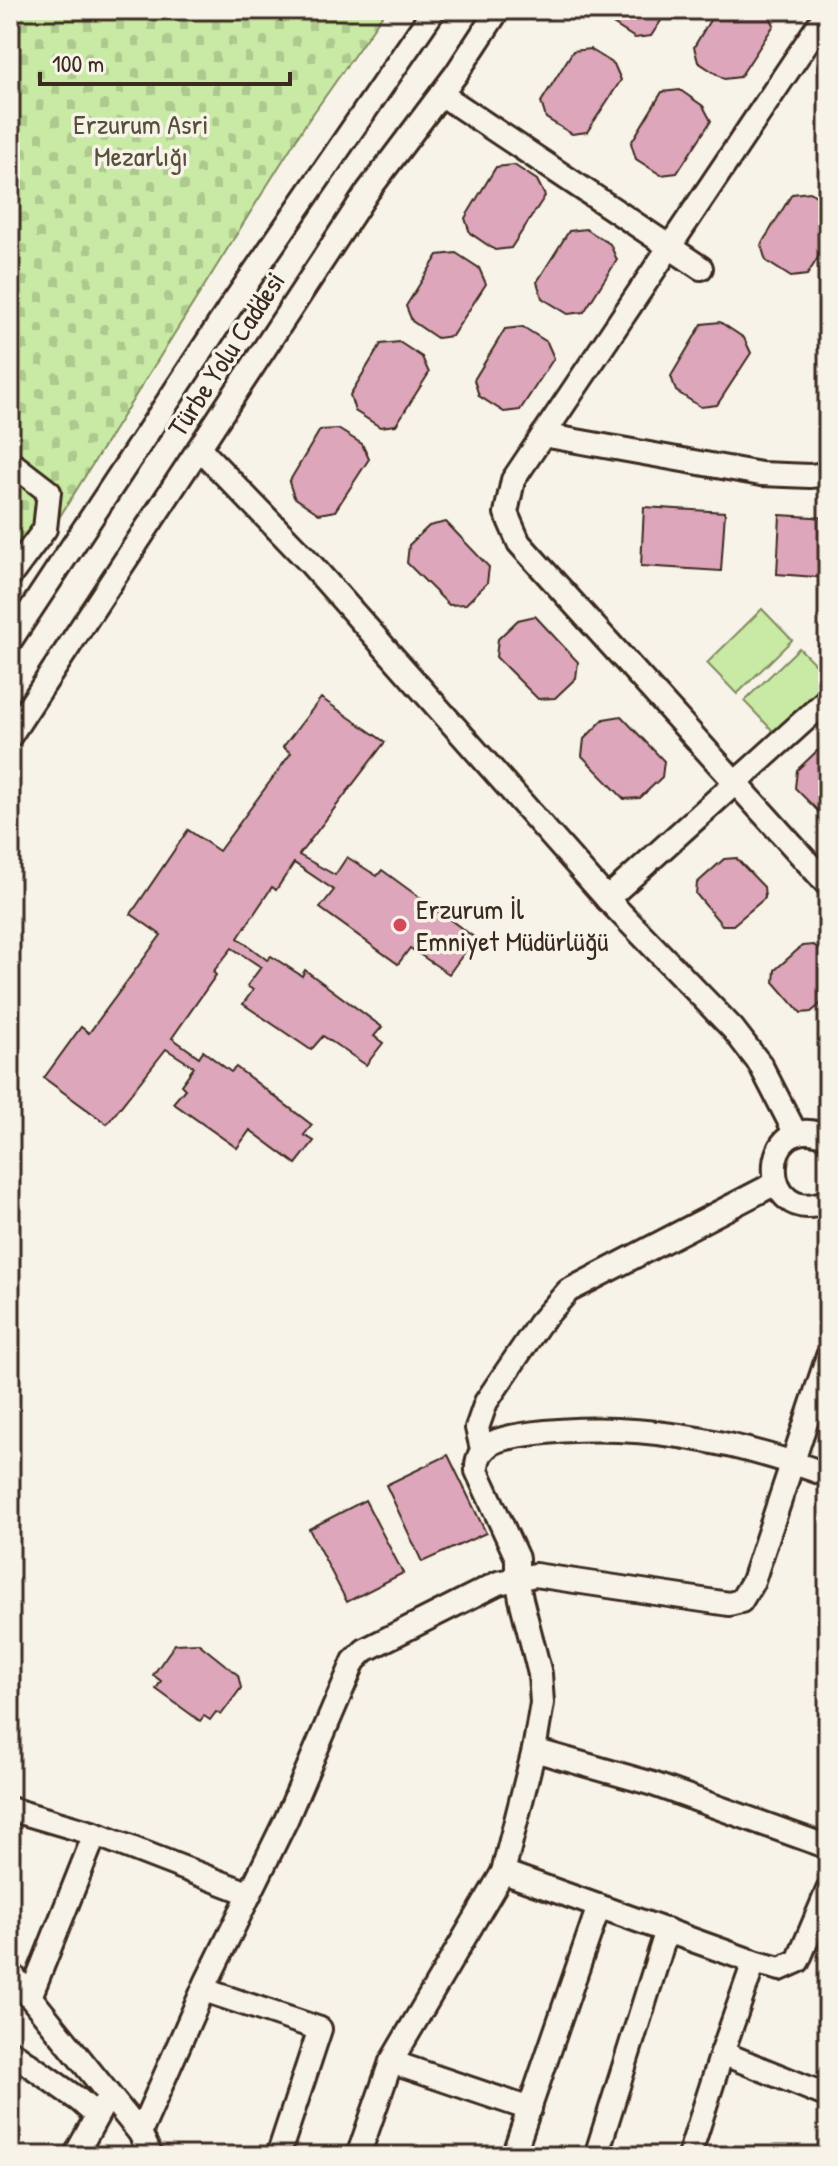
<svg xmlns="http://www.w3.org/2000/svg" width="838" height="2166" viewBox="0 0 838 2166" font-family="'Patrick Hand',sans-serif">
<style>
.grass{fill:#c8eaa4;stroke:#828a61;stroke-width:2}
.cemetery{fill:url(#cemetery-stones);stroke:#828a61;stroke-width:2}
.building{fill:#dda6bb;stroke:#3b2a1e;stroke-width:2}
.lines{fill:none;stroke-linecap:round;stroke-linejoin:round}
.minor-casing{stroke:#3b2a1e;stroke-width:28}
.minor{stroke:#f7f3e8;stroke-width:22}
.poi-dot{fill:#d1495b;stroke:#f7f3e8;stroke-width:3}
.labels{text-anchor:middle;stroke-width:7;stroke-linejoin:round;paint-order:stroke}
.park-label{font-size:28px;fill:#575039;stroke:#f7f3e8}
.street-label{font-size:28px;fill:#3b2a1e;stroke:#f7f3e8}
.poi-label{font-size:28px;fill:#3b2a1e;stroke:#f7f3e8;text-anchor:start}
</style>
<defs>
<pattern id="cemetery-stones" width="16" height="16" patternUnits="userSpaceOnUse" patternTransform="scale(2)"><rect width="16" height="16" fill="#c8eaa4"/><path d="M2 7V4a2 2 0 0 1 4 0v3zM10 15v-3a2 2 0 0 1 4 0v3z" fill="#adc98d"/></pattern>
</defs>
<rect width="100%" height="100%" fill="#f7f3e8"/>
<filter id="ink" filterUnits="userSpaceOnUse"><feTurbulence type="fractalNoise" baseFrequency=".0125" numOctaves="2"/><feDisplacementMap in="SourceGraphic" scale="16" xChannelSelector="R" yChannelSelector="G"/><feConvolveMatrix kernelMatrix="1 2 1 2 8 2 1 2 1" color-interpolation-filters="sRGB"/></filter>
<g filter="url(#ink)">
<g class="grass">
<path d="M762 609 792 640 737 694 707 663Z"/>
<path d="M799 648 828 677V680L774 732 744 701Z"/>
</g>
<path class="cemetery" d="M10 10H386L305 125 10 596Z"/>
<g class="building">
<path d="M607 10H668L651 36 635 38 610 22Z"/>
<path d="M716 10H767L774 25 740 77 724 79 698 62 694 47Z"/>
<path d="M590 49 614 64 621 80 587 132 572 134 546 118 541 102 573 51Z"/>
<path d="M680 90 703 106 711 121 677 173 661 175 636 159 631 143 662 92Z"/>
<path d="M514 165 537 180 545 196 511 248 495 250 470 233 465 218 496 167Z"/>
<path d="M810 192 828 204V242L807 275 791 277 766 261 761 245 792 194Z"/>
<path d="M586 229 610 244 617 260 584 312 568 314 542 298 537 282 569 231Z"/>
<path d="M456 253 479 268 486 284 452 336 437 338 412 321 406 306 438 255Z"/>
<path d="M720 322 744 338 751 353 717 405 701 407 676 391 671 376 702 324Z"/>
<path d="M523 327 547 342 554 358 520 410 504 412 479 396 474 380 505 329Z"/>
<path d="M399 342 422 357 429 373 396 425 380 427 355 411 350 395 381 344Z"/>
<path d="M338 429 362 444 369 459 335 511 319 514 294 497 289 482 320 430Z"/>
<path d="M644 507 725 512 721 571 641 566Z"/>
<path d="M780 515 828 518V578L777 574Z"/>
<path d="M446 522 489 567 487 583 466 604 449 605 407 563 409 545 429 526Z"/>
<path d="M535 616 578 662 576 678 555 698 538 699 496 657 498 639 518 620Z"/>
<path d="M321 698 385 742 299 855 335 875 347 857 377 876 382 870 475 938 449 974 410 948 398 964 320 908 334 890 294 863 276 890 272 887 238 938 267 960 271 956 302 976 305 970 382 1027 374 1036 383 1043 366 1065 323 1036 311 1050 243 1004 253 990 247 986 261 967 232 948 213 972 216 975 172 1038 199 1057 203 1051 231 1072 236 1067 312 1125 304 1135 314 1141 296 1164 250 1130 237 1148 173 1103 185 1089 181 1085 194 1067 166 1049 107 1124 44 1078 81 1027 89 1033 161 935 131 914 188 830 219 851 291 753 283 747Z"/>
<path d="M621 716 664 761 662 777 640 798 624 799 582 756 584 739 604 719Z"/>
<path d="M828 749V821L795 788 797 770 817 751Z"/>
<path d="M736 858 764 887 765 898 733 925H722L696 894 697 883 724 859Z"/>
<path d="M814 945 828 959V998L811 1012 801 1013 774 982 775 970 802 946Z"/>
<path d="M448 1455 486 1533 422 1562 386 1485Z"/>
<path d="M365 1500 403 1573 347 1602 309 1529Z"/>
<path d="M198 1643 238 1675 241 1688 221 1715 216 1712 210 1720 204 1716 200 1721 156 1689 161 1681 153 1675 175 1644Z"/>
</g>
<g class="lines">
<defs>
<g id="minor">
<path d="M828 11 513 480 506 513 519 543 828 885"/>
<path d="M441 94 701 268"/>
<path d="M543 435 761 474 810 476 828 474"/>
<path d="M200 449 309 562 607 899 733 1029 760 1064 796 1134"/>
<path d="M10 462 49 492 45 529 10 576"/>
<path d="M10 641 231 306 434 10"/>
<path d="M10 736 368 191 456 74 498 10"/>
<path d="M607 899 828 699"/>
<path d="M828 1137C757 1106 757 1231 828 1201"/>
<path d="M482 1449 477 1428 486 1402 539 1324 568 1291 776 1183"/>
<path d="M534 1750 653 1784 820 1844 828 1849"/>
<path d="M10 1809 95 1834 248 1893"/>
<path d="M503 1872 754 1962 780 1969 798 1961 828 1890"/>
<path d="M10 1972 140 2133"/>
<path d="M204 1990 320 2029 278 2156"/>
<path d="M30 1997 95 1834"/>
<path d="M10 2051 79 2100 96 2115"/>
<path d="M722 2053 828 2096"/>
<path d="M391 2062 530 2109"/>
<path d="M75 2156 103 2105"/>
<path d="M151 2156 140 2133 207 1981 286 1820 354 1661 365 1650 498 1583 535 1575 729 1604 741 1601 753 1581 828 1356"/>
<path d="M358 2156 391 2062 503 1872 534 1750 542 1703 540 1674 521 1599 517 1577V1558L477 1471C475 1441 506 1437 529 1434 630 1420 733 1440 828 1475"/>
<path d="M513 2156 599 1906"/>
<path d="M596 2156 667 1930"/>
<path d="M689 2156 722 2053 754 1962"/>
</g>
</defs>
<use href="#minor" class="minor-casing"/>
<use href="#minor" class="minor"/>
</g>
</g>
<circle class="poi-dot" cx="400" cy="925" r="8"/>
<g class="labels">
<g class="park-label">
<text x="141" y="134">Erzurum Asri<tspan x="141" dy="32">Mezarlığı</tspan></text>
</g>
<g class="street-label">
<text transform="translate(226 354) rotate(-57)" y="10">Türbe Yolu Caddesi</text>
</g>
<g class="poi-label">
<text x="416" y="919">Erzurum İl<tspan x="416" dy="32">Emniyet Müdürlüğü</tspan></text>
</g>
</g>
<rect width="838" height="2166" fill="none" stroke="#f7f3e8" stroke-width="40"/>
<rect x="20" y="20" width="798" height="2126" fill="none" stroke="#3b2a1e" stroke-width="3" filter="url(#ink)"/>
<path d="M40 72v12h250v-12" fill="none" stroke="#3b2a1e" stroke-width="4"/>
<text x="52" y="72" font-size="24" fill="#3b2a1e" stroke="#f7f3e8" stroke-width="6" paint-order="stroke">100 m</text>
</svg>
